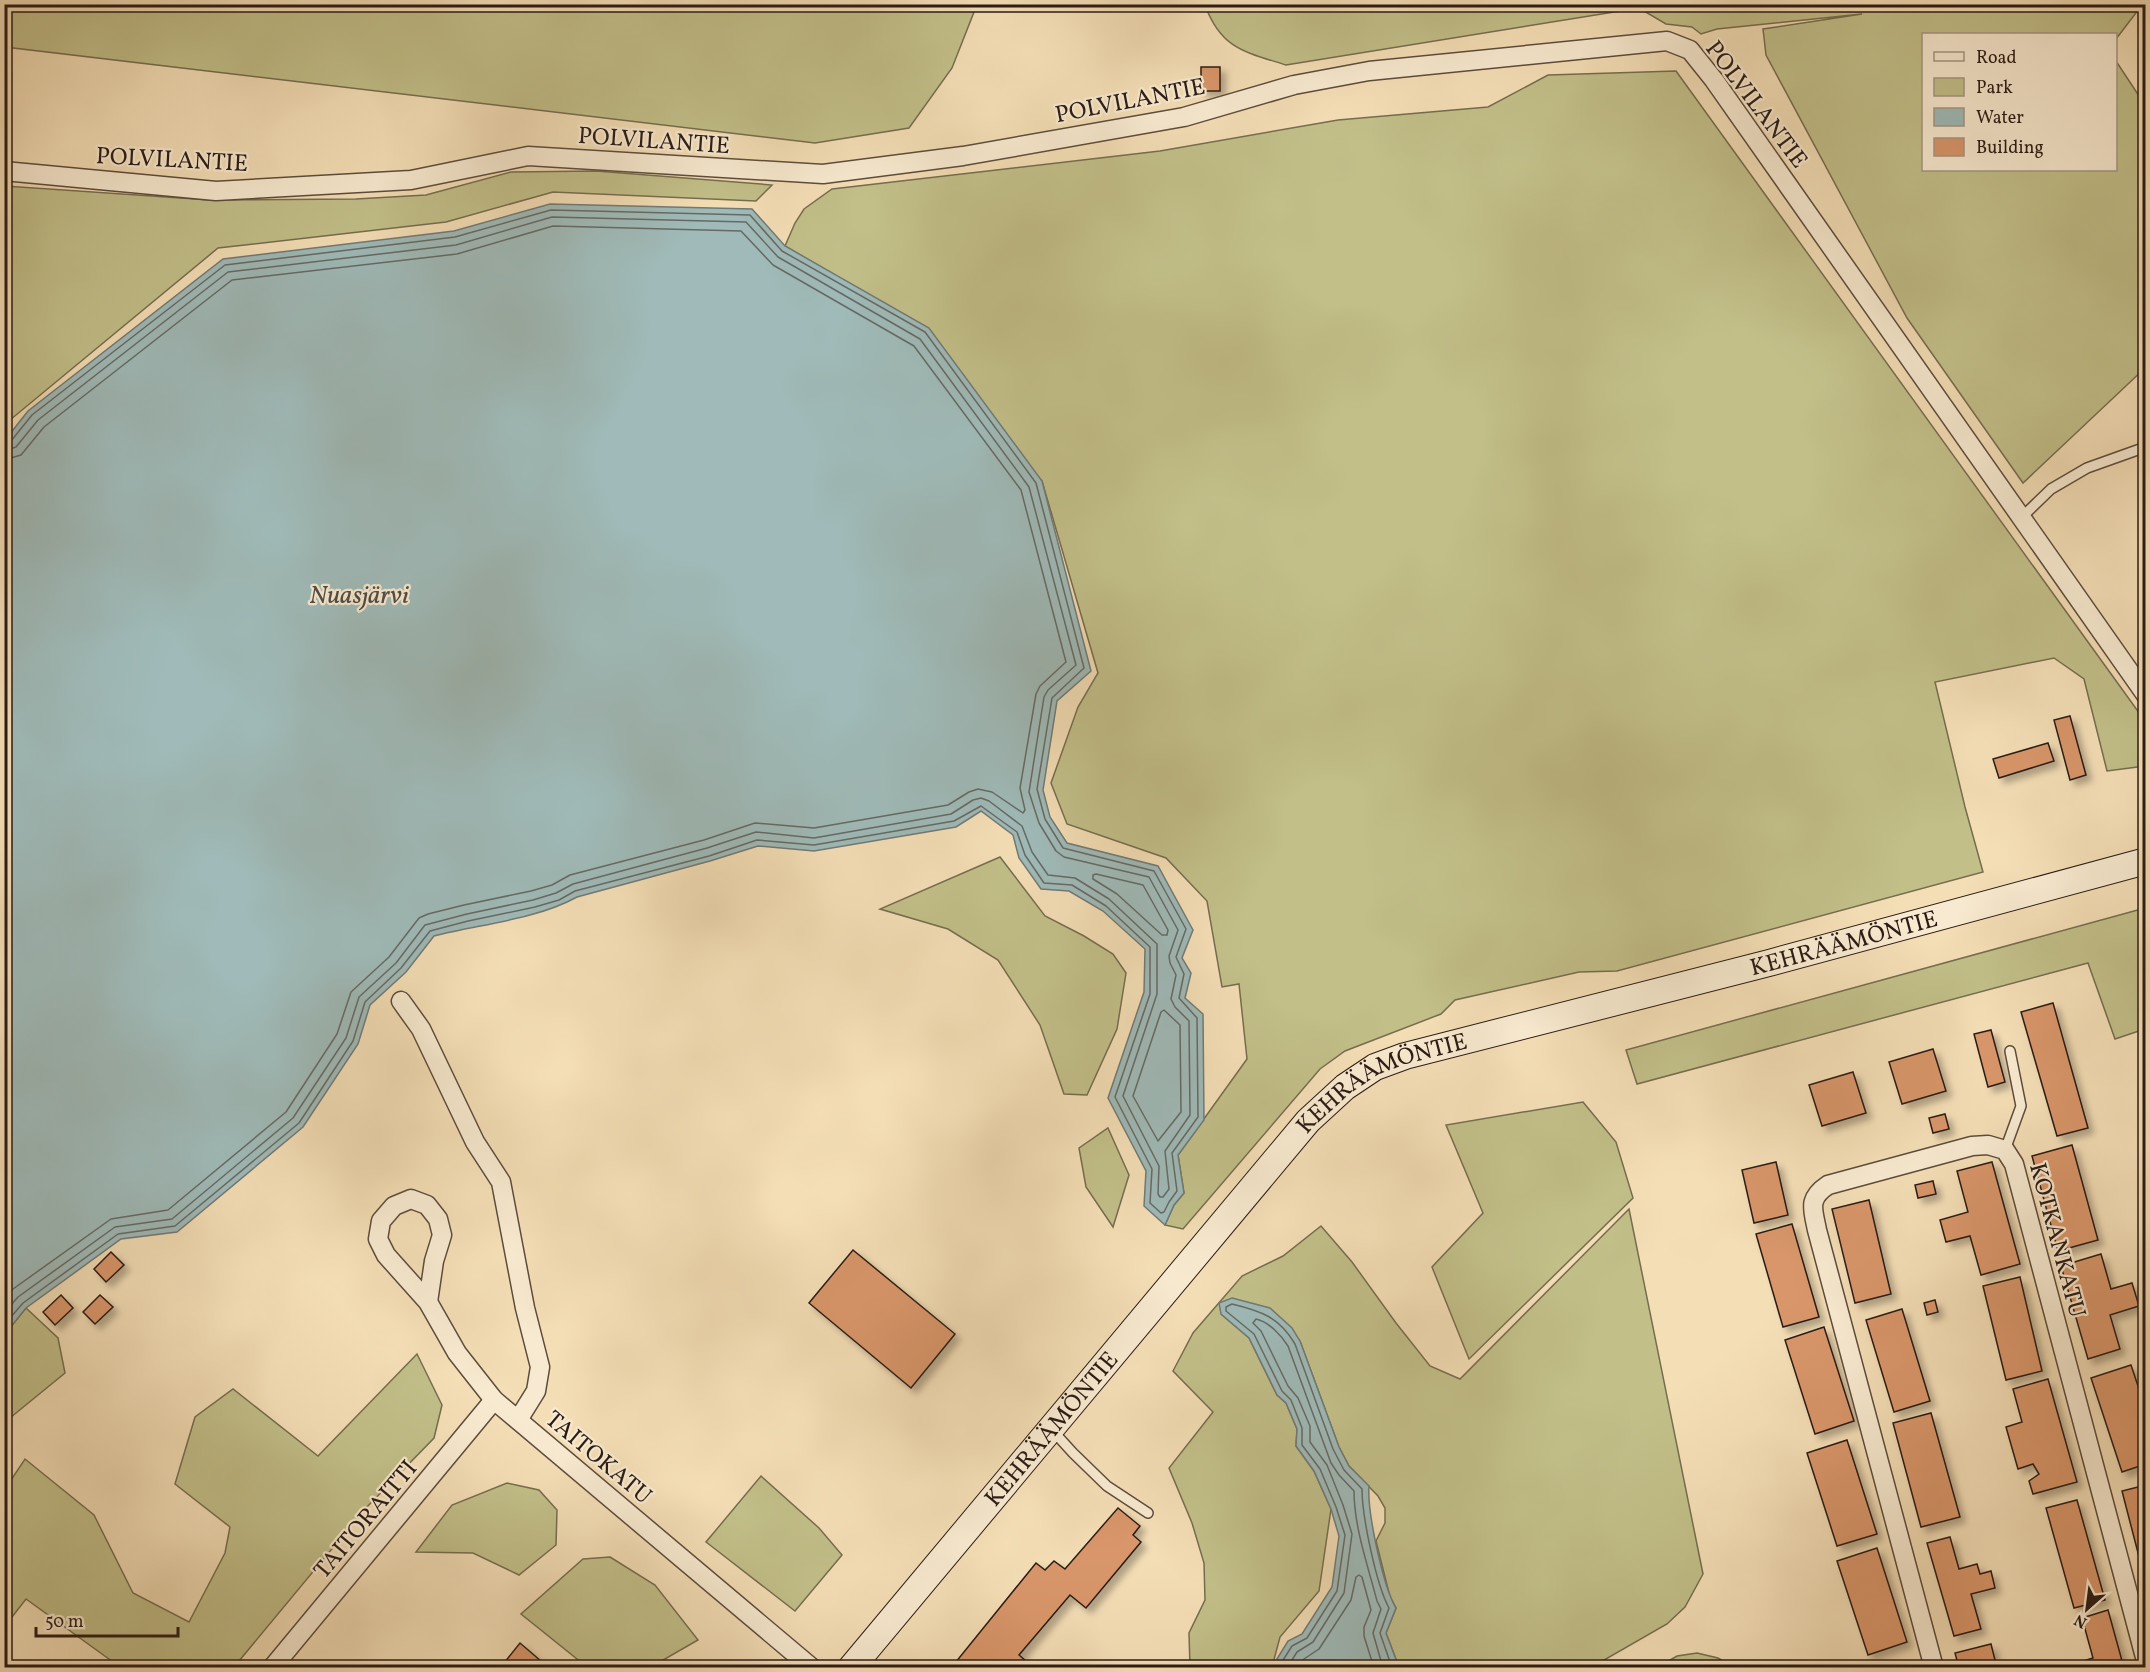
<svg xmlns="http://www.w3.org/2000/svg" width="2150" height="1672" viewBox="0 0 2150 1672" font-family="Vollkorn,serif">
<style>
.green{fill:#c2bf89;stroke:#766d4f;stroke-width:1.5}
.water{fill:#9fbab8;stroke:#717a77;stroke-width:1.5}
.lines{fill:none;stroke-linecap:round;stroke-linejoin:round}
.shore{stroke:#656a66;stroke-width:1.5}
.building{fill:#d8966b;stroke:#2b1b15;stroke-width:1.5;filter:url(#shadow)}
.lane-casing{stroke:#5d4c3d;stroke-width:12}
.street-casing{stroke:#5d4c3d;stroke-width:21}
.secondary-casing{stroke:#2b1b15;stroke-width:28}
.lane{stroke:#f8ead0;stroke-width:9}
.street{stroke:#f8ead0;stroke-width:18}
.secondary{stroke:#f8ead0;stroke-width:26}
.labels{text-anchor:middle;stroke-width:4.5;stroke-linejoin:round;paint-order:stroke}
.street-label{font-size:24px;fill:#2b1b15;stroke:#f8ead0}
.water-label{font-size:26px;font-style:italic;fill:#4e4b46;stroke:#f8ead0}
</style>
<defs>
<filter id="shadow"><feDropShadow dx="5.5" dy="5.5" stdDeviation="3" flood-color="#0004"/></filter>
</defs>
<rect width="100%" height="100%" fill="#f4deb6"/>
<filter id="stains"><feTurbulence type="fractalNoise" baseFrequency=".00333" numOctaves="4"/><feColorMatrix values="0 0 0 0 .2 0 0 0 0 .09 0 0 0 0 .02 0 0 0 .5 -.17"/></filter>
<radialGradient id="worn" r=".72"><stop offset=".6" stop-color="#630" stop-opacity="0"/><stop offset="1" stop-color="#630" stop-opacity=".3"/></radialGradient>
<g class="green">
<path d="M5 4H974V12L952 68 909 128 815 143 5 47Z"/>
<path d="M1937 4H2132L2135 10 2134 5H2142L2116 39V34H1924V170H2116V61L2145 105V368L2023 483 1907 318 1766 55 1763 29 1862 14 1717 29 1701 34 1692 27 1666 24 1639 8 1286 65C1245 52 1221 49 1205 5H1929L1910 8Z"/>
<path d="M1676 71 2145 721V766L2107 771 2084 679 2054 658 1935 682 1965 807 1983 872 1617 971 1579 972 1455 1000 1441 1014 1345 1051 1320 1069 1183 1229 1165 1225 1174 1205 1184 1193 1178 1155 1247 1059 1239 984 1222 987 1207 901 1166 858 1067 824 1051 783 1078 707 1098 673 1042 481 850 284 785 246 795 223 804 209 832 189 1160 151 1338 120 1488 107 1548 75Z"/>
<path d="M596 171 772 185 756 201 553 192 446 222 218 248 10 420 5 418V186L210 200 356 199 426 195 511 172Z"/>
<path d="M1000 857 1045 916 1084 936 1113 954 1126 973 1117 1029 1087 1095 1064 1094 1040 1025 998 960 948 929 880 909Z"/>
<path d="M2145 908V1029L2115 1039 2088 963 1637 1084 1626 1050Z"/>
<path d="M1583 1102 1616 1142 1633 1198 1469 1359 1432 1267 1483 1213 1446 1125Z"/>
<path d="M1108 1128 1129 1175 1113 1227 1086 1187 1079 1148Z"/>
<path d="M1629 1209 1703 1574 1685 1607 1667 1624 1592 1667H1395L1397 1662 1386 1633 1396 1608 1390 1597 1376 1541 1385 1523V1508L1378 1496 1349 1466 1339 1447 1300 1341 1221 1314 1249 1338 1277 1395 1286 1403 1297 1429 1296 1446 1314 1471 1331 1509 1319 1591 1280 1637 1272 1667H1190L1189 1633 1205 1600 1204 1563 1192 1523 1169 1468 1213 1412 1173 1371 1193 1333 1242 1276 1283 1256 1321 1226 1352 1262 1396 1323 1430 1366 1460 1379Z"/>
<path d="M26 1308 58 1338 65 1373 5 1422V1334Z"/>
<path d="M417 1354 442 1405 434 1438 365 1509 234 1667H120L26 1599 5 1626V1489L25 1459 94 1515 133 1593 189 1622 225 1553 230 1527 175 1484 195 1417 233 1389 318 1456Z"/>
<path d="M761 1476 819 1528 842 1555 795 1611 706 1542Z"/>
<path d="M507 1483 539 1490 557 1510 556 1545 519 1575 473 1553 416 1552 452 1505Z"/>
<path d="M610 1557 655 1585 698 1640 651 1667H587L521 1614 583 1559Z"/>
<path d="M1697 1653 1718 1658 1734 1667H1658L1677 1656Z"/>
</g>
<g class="water">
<path d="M550 204 752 209 785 246 929 328 1042 481 1091 671 1057 701 1043 790 1050 817 1067 843 1158 866 1193 930 1182 958 1191 973 1185 998 1203 1014 1204 1120 1178 1155 1184 1193 1174 1205 1165 1225 1144 1206 1146 1171 1108 1098 1144 992 1145 949 1103 911 1069 891 1041 889 1019 858 1013 835 981 811 956 827 814 851 758 846 710 861 577 897C535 920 480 924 434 936L406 972 370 1005 358 1044 303 1127 177 1232 121 1239 26 1308 5 1334V440L28 411 223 259 454 231Z"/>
<path d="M1232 1298 1270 1308 1292 1328 1300 1341 1339 1447 1349 1466 1369 1486C1367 1512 1383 1586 1396 1608L1386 1633 1397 1662 1395 1667H1272L1288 1641 1302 1634 1332 1587 1339 1536 1331 1509 1314 1471 1296 1446 1297 1429 1286 1403 1277 1395 1249 1338 1221 1314 1219 1303Z"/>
</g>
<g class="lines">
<g class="shore">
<path d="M4 443 11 441 32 415 225 265 455 237 551 210 750 215 782 251 925 332 1036 483 1084 668 1052 698 1037 789 1045 819 1063 848 1154 871 1186 929 1176 957 1184 974 1179 998 1197 1018 1198 1117 1172 1153 1177 1191 1169 1202 1164 1212 1161 1213 1150 1203 1152 1169 1115 1097 1150 994V947L1106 906 1072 885 1044 883 1025 855 1017 832 981 806 954 821 814 845 757 840 709 856 575 891 559 900 535 907 468 921 430 931 401 968 365 1002 353 1041 299 1123 175 1226 118 1234 23 1303 4 1325"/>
<path d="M4 451 16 447 38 420 228 272 456 245 552 217 746 222 778 257 920 339 1029 487 1076 665 1048 690 1044 697 1029 792 1039 823 1056 851 1064 857 1149 877 1178 930 1169 956 1170 963 1176 975 1171 999 1175 1007 1189 1021 1190 1115 1165 1151 1169 1189 1163 1197H1160L1158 1194 1159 1166 1123 1096 1157 994V944L1109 899 1075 878 1048 875 1032 852 1022 826 989 801 981 798 973 800 951 814 814 838 756 832 707 848 573 884 556 893 533 900 467 914 425 925 396 963 359 997 346 1038 293 1118 172 1219 115 1227 18 1297 4 1313"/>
<path d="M4 460 21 455 44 427 232 280 457 254 553 226 741 231 773 265 914 346 1021 490 1066 662 1040 686 1036 694 1020 788 1025 810 1023 813 992 792 978 789 969 792 948 805 814 828 755 823 704 840 570 875 552 885 531 891 464 905 428 914 419 918 389 957 351 992 337 1034 286 1112 168 1210 111 1219 13 1289 4 1299"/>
<path d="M1096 874 1143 885 1168 930 1167 935H1162L1117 894 1093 879V875Z"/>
<path d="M1164 1010 1180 1025 1181 1112 1158 1141 1133 1096 1161 1012Z"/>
<path d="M1278 1668 1292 1646 1307 1638 1337 1591 1345 1535 1336 1507 1320 1469 1302 1445V1428L1291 1400 1282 1391 1254 1334 1226 1311V1307L1232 1304C1261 1311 1279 1317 1295 1344L1333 1449 1344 1470 1362 1489C1362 1516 1376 1584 1389 1608L1380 1633 1390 1662V1668"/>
<path d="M1287 1668 1297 1652 1313 1642 1344 1593 1352 1534 1343 1505 1327 1465 1310 1442V1426L1298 1398 1288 1386 1261 1331 1253 1323 1256 1319C1269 1322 1281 1335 1288 1346L1331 1463 1339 1475 1354 1491C1354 1527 1368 1566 1377 1601L1381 1609 1373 1633 1383 1668"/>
<path d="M1298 1668 1304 1659 1319 1649 1351 1600 1356 1577 1359 1575 1362 1577 1371 1610 1364 1627V1636L1374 1668"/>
</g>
</g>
<g class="building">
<rect x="1201" y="67" width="19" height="24"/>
<path d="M2070 716 2086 775 2070 780 2054 720Z"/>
<path d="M2048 743 2054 761 1999 778 1993 759Z"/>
<path d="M2053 1003 2088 1128 2057 1136 2021 1012Z"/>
<path d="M1991 1030 2005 1082 1988 1087 1974 1034Z"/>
<path d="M1933 1049 1946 1091 1902 1104 1889 1062Z"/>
<path d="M1853 1072 1866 1113 1822 1126 1809 1085Z"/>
<path d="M1945 1114 1949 1129 1933 1133 1929 1118Z"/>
<path d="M2072 1145 2098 1240 2058 1251 2032 1156Z"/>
<path d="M1776 1162 1788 1215 1754 1223 1742 1170Z"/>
<path d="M1992 1162 2020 1264 1981 1275 1970 1236 1946 1242 1940 1220 1968 1212 1957 1171Z"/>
<path d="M1933 1181 1936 1194 1918 1198 1915 1185Z"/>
<path d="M1869 1200 1891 1294 1855 1303 1832 1209Z"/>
<path d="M1792 1224 1819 1317 1783 1327 1756 1234Z"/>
<path d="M853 1250 955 1334 911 1388 809 1303Z"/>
<path d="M111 1252 124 1265 106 1282 94 1269Z"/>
<path d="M2101 1254 2111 1289 2132 1283 2139 1306 2110 1315 2120 1349 2088 1359 2061 1266Z"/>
<path d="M2020 1277 2042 1371 2006 1380 1983 1286Z"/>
<path d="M61 1295 73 1308 55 1325 43 1312Z"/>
<path d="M100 1295 113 1307 95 1324 83 1312Z"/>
<path d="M1935 1300 1938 1312 1927 1315 1924 1303Z"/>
<path d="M1902 1309 1930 1401 1894 1412 1866 1320Z"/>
<path d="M1824 1327 1854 1421 1815 1434 1785 1340Z"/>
<path d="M2131 1365 2146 1410V1464L2122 1472 2091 1378Z"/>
<path d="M2048 1379 2077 1482 2033 1494 2029 1481 2039 1474 2033 1464 2018 1469 2006 1427 2022 1422 2013 1389Z"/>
<path d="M1931 1413 1960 1517 1921 1527 1893 1423Z"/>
<path d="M1847 1440 1877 1534 1837 1546 1807 1453Z"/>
<path d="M2146 1485V1575L2144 1576 2122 1491Z"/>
<path d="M2077 1500 2105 1600 2074 1608 2046 1508Z"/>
<path d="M1118 1508 1140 1526 1133 1535 1141 1542 1086 1608 1070 1595 1019 1655 1034 1668H951L1036 1563 1045 1570 1054 1561 1065 1569Z"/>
<path d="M1950 1537 1959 1569 1977 1564 1980 1574 1991 1571 1995 1588 1971 1594 1981 1629 1954 1636 1927 1543Z"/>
<path d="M1877 1548 1907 1642 1868 1655 1837 1561Z"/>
<path d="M2108 1610 2124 1668H2085L2083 1661 2093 1658 2082 1618Z"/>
<path d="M520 1643 549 1668H500Z"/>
<path d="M1991 1644 1997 1668H1959L1955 1653Z"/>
</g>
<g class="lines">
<defs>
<g id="lane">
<path d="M2021 518 2051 489 2087 468 2143 448 2146 449"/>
<path d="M2005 1150 2021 1106 2010 1051"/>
<path d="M1053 1431 1073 1453 1107 1486 1148 1513"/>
</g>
<g id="street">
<path d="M4 171 216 191 411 180 528 156 823 174 963 156 1184 117 1294 85 1369 71 1667 41 1690 50 1714 80 2146 695"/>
<path d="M401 1001 421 1029 475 1142 501 1182 525 1308 540 1367 536 1391 518 1420"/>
<path d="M428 1302 434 1261 442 1235 438 1219 427 1205 411 1199 394 1206 381 1221 378 1239 386 1255 428 1302 457 1353 494 1400 812 1668"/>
<path d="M272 1668 494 1400"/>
<path d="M1934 1668 1817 1230C1813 1209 1807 1199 1828 1185L1972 1146 1988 1145 2005 1150 2014 1164 2146 1661"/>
</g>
<g id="secondary">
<path id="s1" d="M851 1668 1308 1121 1345 1087 1375 1067 1405 1056 1769 963 2146 861"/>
</g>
</defs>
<use href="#lane" class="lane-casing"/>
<use href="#street" class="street-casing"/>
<use href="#secondary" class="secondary-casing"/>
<use href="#lane" class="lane"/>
<use href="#street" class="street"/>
<use href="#secondary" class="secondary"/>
</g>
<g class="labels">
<g class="street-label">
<text transform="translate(1130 100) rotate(-11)" y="8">POLVILANTIE</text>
<text transform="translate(1757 104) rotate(53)" y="8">POLVILANTIE</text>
<text transform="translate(654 140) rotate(4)" y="8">POLVILANTIE</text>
<text transform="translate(172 159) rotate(3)" y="8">POLVILANTIE</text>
<text dy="8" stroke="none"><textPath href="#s1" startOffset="1284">KEHRÄÄMÖNTIE</textPath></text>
<text dy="8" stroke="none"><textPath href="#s1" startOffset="798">KEHRÄÄMÖNTIE</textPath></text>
<text transform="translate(2058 1240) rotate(75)" y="8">KOTKANKATU</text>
<text dy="8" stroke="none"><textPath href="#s1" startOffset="312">KEHRÄÄMÖNTIE</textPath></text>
<text transform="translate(599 1457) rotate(40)" y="8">TAITOKATU</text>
<text transform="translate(365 1519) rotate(-50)" y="8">TAITORAITTI</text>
</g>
<g class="water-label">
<text x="359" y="603">Nuasjärvi</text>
</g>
</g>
<rect width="2150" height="1672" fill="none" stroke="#f4deb6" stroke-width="24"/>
<rect x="6" y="6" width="2138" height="1660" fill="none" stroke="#2b1b15" stroke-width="3"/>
<rect x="12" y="12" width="2126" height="1648" fill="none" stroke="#2b1b15" stroke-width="1.5"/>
<rect x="1922" y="33" width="195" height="138" fill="#f8ead0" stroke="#a69785" stroke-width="1.5"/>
<rect x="1934" y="52" width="30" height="9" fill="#f8ead0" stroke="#a69785" stroke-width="1.5"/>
<text x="1976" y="63" font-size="18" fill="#2b1b15">Road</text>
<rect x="1934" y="78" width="30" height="18" fill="#c2bf89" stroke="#a69785" stroke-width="1.5"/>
<text x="1976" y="93" font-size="18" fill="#2b1b15">Park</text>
<rect x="1934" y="108" width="30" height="18" fill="#9fbab8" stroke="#a69785" stroke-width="1.5"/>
<text x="1976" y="123" font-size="18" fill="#2b1b15">Water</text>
<rect x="1934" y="138" width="30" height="18" fill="#d8966b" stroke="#a69785" stroke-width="1.5"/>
<text x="1976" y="153" font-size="18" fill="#2b1b15">Building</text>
<g transform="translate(2087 1609) rotate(208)" stroke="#f8ead0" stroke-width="4.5" paint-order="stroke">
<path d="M0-4.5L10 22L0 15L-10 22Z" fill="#2b1b15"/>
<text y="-9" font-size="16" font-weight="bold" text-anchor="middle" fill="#2b1b15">N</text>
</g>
<path d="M36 1627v9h142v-9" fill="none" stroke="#2b1b15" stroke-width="3"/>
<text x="45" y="1627" font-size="18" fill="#2b1b15" stroke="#f8ead0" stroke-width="4.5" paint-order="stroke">50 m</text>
<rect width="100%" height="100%" filter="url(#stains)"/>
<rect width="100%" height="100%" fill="url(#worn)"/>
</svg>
